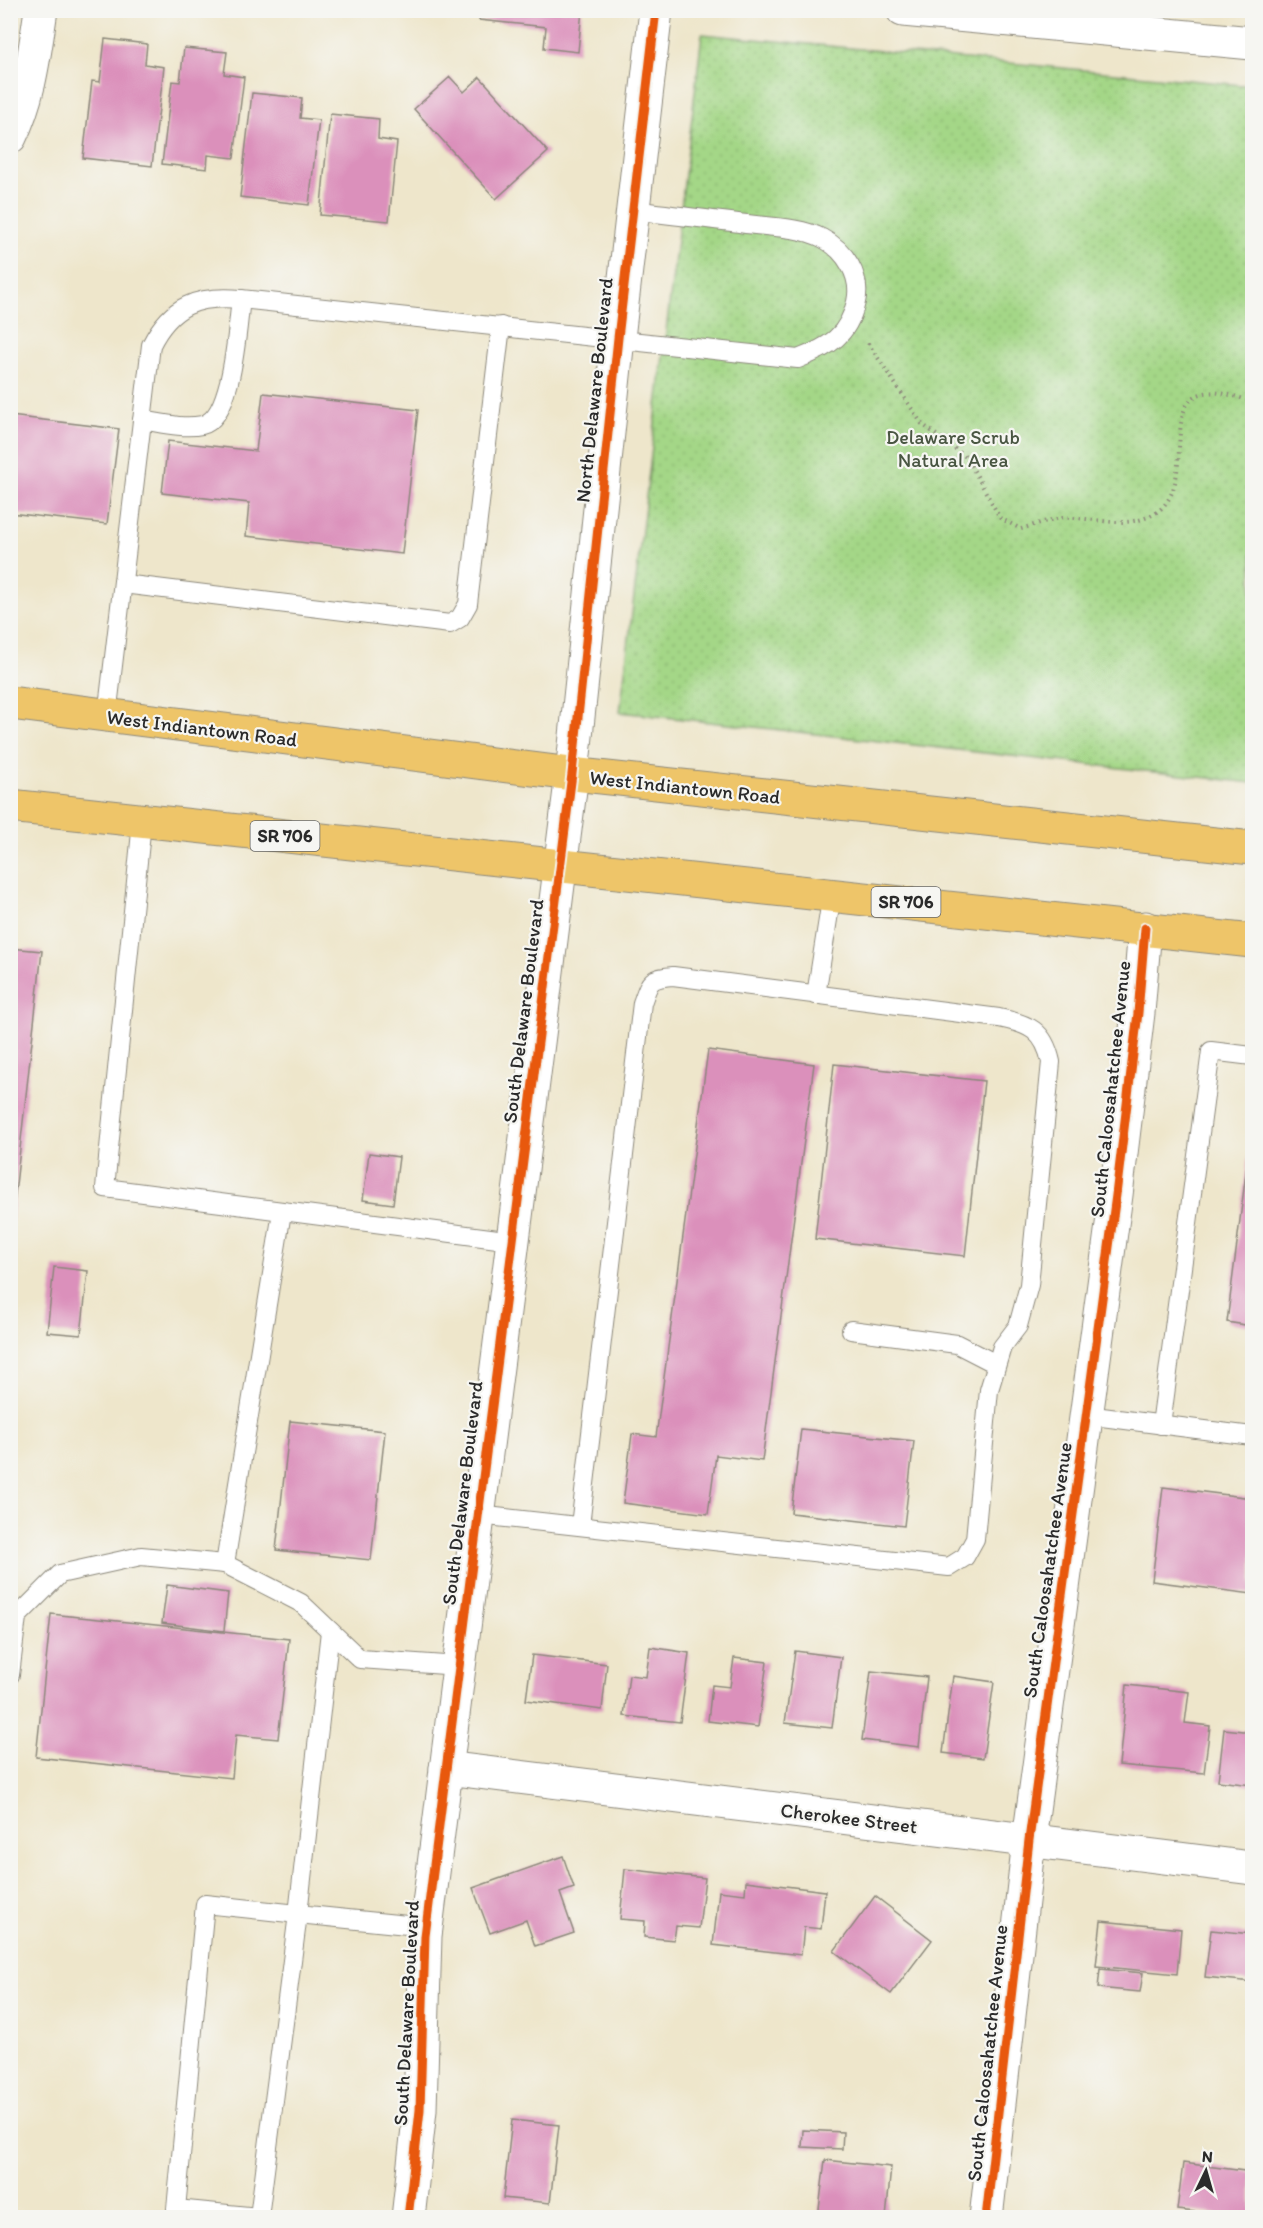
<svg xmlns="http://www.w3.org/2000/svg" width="1263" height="2228" viewBox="0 0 1263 2228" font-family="Itim,sans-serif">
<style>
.grass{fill:url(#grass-dots);stroke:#688159;stroke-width:1.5}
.building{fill:#db90bb}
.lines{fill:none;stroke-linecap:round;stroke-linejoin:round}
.service-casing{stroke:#8c887b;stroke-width:20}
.minor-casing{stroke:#8c887b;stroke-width:35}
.primary-casing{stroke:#8c887b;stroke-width:35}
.path{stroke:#8c887b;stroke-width:4;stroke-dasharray:1.5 4.5;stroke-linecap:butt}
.service{stroke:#fff;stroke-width:18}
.minor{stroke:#fff;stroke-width:33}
.primary{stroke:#eec569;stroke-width:33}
.cycleway-casing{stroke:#f6f6f2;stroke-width:13}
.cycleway{stroke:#e8590c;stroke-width:9}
.labels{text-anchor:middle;stroke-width:4.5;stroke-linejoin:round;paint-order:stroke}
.shield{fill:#f6f6f2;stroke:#686867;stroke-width:1.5}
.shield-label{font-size:18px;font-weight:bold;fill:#2b2b2b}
.street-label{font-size:20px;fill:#2b2b2b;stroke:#f6f6f2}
.park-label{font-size:20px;fill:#495642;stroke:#f6f6f2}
</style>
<defs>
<pattern id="grass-dots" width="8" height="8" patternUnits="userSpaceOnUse" patternTransform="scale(1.5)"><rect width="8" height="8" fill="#a4d787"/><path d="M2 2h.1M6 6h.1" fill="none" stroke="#8db975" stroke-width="1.8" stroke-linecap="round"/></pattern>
</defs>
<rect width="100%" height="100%" fill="#f6f6f2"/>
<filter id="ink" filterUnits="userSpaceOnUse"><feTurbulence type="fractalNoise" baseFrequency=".0167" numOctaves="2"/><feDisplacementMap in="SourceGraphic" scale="12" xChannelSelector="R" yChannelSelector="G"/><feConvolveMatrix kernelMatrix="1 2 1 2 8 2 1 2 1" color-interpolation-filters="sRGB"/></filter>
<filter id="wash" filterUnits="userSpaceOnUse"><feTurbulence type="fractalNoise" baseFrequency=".008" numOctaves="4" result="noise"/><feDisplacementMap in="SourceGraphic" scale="24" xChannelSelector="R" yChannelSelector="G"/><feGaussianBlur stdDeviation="1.35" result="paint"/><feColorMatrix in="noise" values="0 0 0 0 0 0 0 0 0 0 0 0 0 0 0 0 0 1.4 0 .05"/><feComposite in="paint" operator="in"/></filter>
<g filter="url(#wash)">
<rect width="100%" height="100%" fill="#eee6cb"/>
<path class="grass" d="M702 34 1252 86V783L620 712Z"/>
<g id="blocks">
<g class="building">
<path d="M480 10H582L578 52 544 48 546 27 479 20Z"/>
<path d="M105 39 147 44 145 64 164 67 152 166 83 158 92 81 100 82Z"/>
<path d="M184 48 227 52 224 74 244 77 234 158 208 155 207 169 162 164 172 81 180 82Z"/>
<path d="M450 77 464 92 480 77 548 152 496 199 414 109Z"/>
<path d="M252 93 302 98 300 118 319 120 309 205 240 197Z"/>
<path d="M330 114 379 119 378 139 397 142 389 221 320 215Z"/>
<path d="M263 393 418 410 402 554 246 536 249 503 162 493 168 441 256 451Z"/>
<path d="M10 416 119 429 107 524 10 513Z"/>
<path d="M10 948 42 951 12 1221H10Z"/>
<path d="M708 1050 814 1064 762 1461 716 1455 708 1514 623 1503 632 1434 656 1437Z"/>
<path d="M834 1064 984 1081 965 1256 815 1239Z"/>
<path d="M1251 1133H1252V1326L1227 1322Z"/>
<path d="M369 1153 399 1157 393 1204 363 1200Z"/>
<path d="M54 1267 88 1271 81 1335 47 1332Z"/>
<path d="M290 1421 385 1431 371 1560 276 1550Z"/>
<path d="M801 1429 914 1441 904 1526 791 1513Z"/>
<path d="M1163 1487 1252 1498V1594L1152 1581Z"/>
<path d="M167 1585 228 1593 224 1631 162 1623Z"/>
<path d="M51 1614 289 1639 278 1739 236 1735 232 1778 36 1757Z"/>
<path d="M650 1647 689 1653 680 1722 624 1716 629 1675 646 1677Z"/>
<path d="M795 1651 841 1657 832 1728 785 1723Z"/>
<path d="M532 1655 607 1664 602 1710 526 1700Z"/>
<path d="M734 1658 767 1662 758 1727 708 1721 712 1685 730 1687Z"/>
<path d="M871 1671 927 1677 919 1747 862 1740Z"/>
<path d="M953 1676 994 1682 983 1758 943 1753Z"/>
<path d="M1127 1685 1189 1692 1185 1723 1210 1726 1204 1773 1119 1765Z"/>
<path d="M1224 1729 1252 1732V1785L1218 1781Z"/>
<path d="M563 1856 574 1888 560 1893 574 1933 535 1946 526 1920 490 1933 473 1888Z"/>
<path d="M625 1869 705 1878 699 1928 676 1926 674 1940 644 1937 645 1921 620 1919Z"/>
<path d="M746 1881 825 1891 821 1929 804 1927 801 1955 713 1945 719 1891 745 1894Z"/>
<path d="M875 1896 932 1940 891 1994 834 1951Z"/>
<path d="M1101 1921 1181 1929 1177 1974 1096 1966Z"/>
<path d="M1211 1930 1252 1934V1982L1205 1977Z"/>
<path d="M1100 1969 1143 1973 1140 1992 1098 1988Z"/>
<path d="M512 2120 559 2125 550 2203 503 2198Z"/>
<path d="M803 2130 843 2132 842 2149 802 2147Z"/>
<path d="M825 2160 891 2167 886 2218H818Z"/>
<path d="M1183 2163 1252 2172V2218L1177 2210Z"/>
</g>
</g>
</g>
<g filter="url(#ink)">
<use href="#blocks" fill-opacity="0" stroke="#8c887b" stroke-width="1.5"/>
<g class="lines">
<defs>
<g id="service">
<path d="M142 420C161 423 183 429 202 425 233 418 237 328 241 299"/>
<path d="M123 584 450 624 460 618 468 604 501 326"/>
<path d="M107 716 151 345C171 305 198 295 241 299L798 359C829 347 848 336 856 302 862 276 845 250 822 238 800 227 771 227 746 224 708 219 670 215 633 210"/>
<path d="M142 822 105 1188 513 1241"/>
<path d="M816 995 832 894"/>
<path d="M282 1212 225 1564 301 1603 360 1659 459 1666"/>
<path d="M851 1330 957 1344 996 1364"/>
<path d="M1086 1415 1252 1436"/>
<path d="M1161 1425 1211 1051 1252 1056"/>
<path d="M478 1515C635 1532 792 1549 949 1567L965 1557 975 1539 989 1390 1002 1347 1018 1326 1029 1285 1051 1062C1044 1030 1029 1024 999 1018L673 976C649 978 650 981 642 1003L580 1526"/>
<path d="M330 1631 298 1914 427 1927"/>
<path d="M10 1675 17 1617 60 1574 141 1556 225 1564"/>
<path d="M175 2218 176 2209 205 1904 298 1914 259 2217 176 2209"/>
</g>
<g id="minor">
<path d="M903 10 1252 43"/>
<path d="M10 137C30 96 34 55 41 10"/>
<path d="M446 1768 1252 1868"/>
<path d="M408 2218 420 2110 425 1936 572 774 618 338 656 10"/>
<path d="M986 2218 1029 1840 1116 1195 1138 1013 1145 928"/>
</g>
<g id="primary">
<path d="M10 703 572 774 1252 848"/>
<path d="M10 806 1252 941"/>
</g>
</defs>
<use href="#service" class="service-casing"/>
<use href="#minor" class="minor-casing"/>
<use href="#primary" class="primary-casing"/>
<path class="path" d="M868 343 922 424 967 458 1000 518 1021 529C1034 525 1048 520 1061 518 1092 516 1123 530 1152 515 1211 484 1135 357 1252 402"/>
<use href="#service" class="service"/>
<use href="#minor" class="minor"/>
<use href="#primary" class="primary"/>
<defs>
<g id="cycleway">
<path d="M408 2218 420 2110 425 1936 572 774 618 338 656 10"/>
<path d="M986 2218 1029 1840 1116 1195 1138 1013 1145 928"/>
</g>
</defs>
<use href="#cycleway" class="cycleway-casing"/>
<use href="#cycleway" class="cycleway"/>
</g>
</g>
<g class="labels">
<g class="shield">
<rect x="250.5" y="821" width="69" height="30" rx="4.5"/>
<rect x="871.5" y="887" width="69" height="30" rx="4.5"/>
</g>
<g class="shield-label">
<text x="285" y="842">SR 706</text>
<text x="906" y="908">SR 706</text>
</g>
<g class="street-label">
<text transform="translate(594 390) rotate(-84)" y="7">North Delaware Boulevard</text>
<text transform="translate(202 728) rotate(7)" y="7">West Indiantown Road</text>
<text transform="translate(685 787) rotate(6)" y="7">West Indiantown Road</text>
<text transform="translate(523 1011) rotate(-83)" y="7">South Delaware Boulevard</text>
<text transform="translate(1110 1089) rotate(-84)" y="7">South Caloosahatchee Avenue</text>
<text transform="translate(462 1493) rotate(-83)" y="7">South Delaware Boulevard</text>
<text transform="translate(1047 1570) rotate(-82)" y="7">South Caloosahatchee Avenue</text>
<text transform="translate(849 1818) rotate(7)" y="7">Cherokee Street</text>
<text transform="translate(406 2013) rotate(-87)" y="7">South Delaware Boulevard</text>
<text transform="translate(987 2053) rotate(-84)" y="7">South Caloosahatchee Avenue</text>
</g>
<g class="park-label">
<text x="953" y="444">Delaware Scrub<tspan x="953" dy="23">Natural Area</tspan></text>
</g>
</g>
<rect width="1263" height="2228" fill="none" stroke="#f6f6f2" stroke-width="36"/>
<g transform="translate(1206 2171) rotate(5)" stroke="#f6f6f2" stroke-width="4.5" paint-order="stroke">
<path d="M0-4.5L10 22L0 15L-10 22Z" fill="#2b2b2b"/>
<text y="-9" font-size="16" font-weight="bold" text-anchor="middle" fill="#2b2b2b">N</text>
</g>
</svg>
